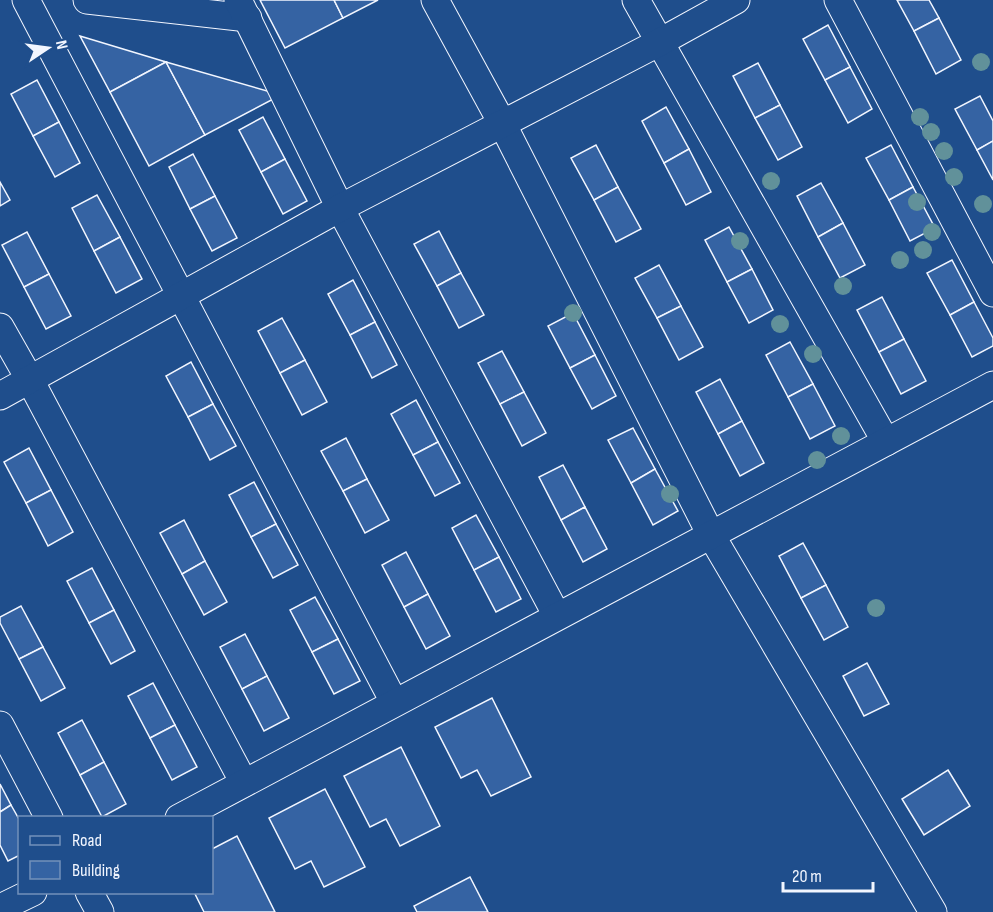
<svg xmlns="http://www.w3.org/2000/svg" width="993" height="912" viewBox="0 0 993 912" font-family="'Sofia Sans Condensed',sans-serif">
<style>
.building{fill:#3563a3;stroke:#f2f6ff;stroke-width:1.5}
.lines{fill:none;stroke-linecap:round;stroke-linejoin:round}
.minor-casing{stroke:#f2f6ff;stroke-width:29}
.minor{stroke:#1f4e8c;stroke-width:27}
.tree{fill:#61919a}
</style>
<rect width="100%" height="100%" fill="#1f4e8c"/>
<g class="building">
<path d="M260 0H334L343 18 285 48Z"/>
<path d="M334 0H378L343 18Z"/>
<path d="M897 0H929L939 18 914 31Z"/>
<path d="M939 18 961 60 936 74 914 31Z"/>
<path d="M828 25 850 67 825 80 803 39Z"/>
<path d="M80 36 166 62 110 92Z"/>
<path d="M166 62 205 135 149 166 110 92Z"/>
<path d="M166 62 281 95 205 135Z"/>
<path d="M758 63 780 105 755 118 733 76Z"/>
<path d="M850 67 872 109 848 123 825 80Z"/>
<path d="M37 80 59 122 33 136 11 94Z"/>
<path d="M980 96 993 121V141L977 150 955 109Z"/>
<path d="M780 105 802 147 778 160 755 118Z"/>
<path d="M666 107 689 149 664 163 642 121Z"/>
<path d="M263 117 285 159 261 172 239 130Z"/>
<path d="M59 122 80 163 55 177 33 136Z"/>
<path d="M993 141V180L977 150Z"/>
<path d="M596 145 618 187 594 200 571 158Z"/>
<path d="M891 145 913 187 889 200 866 158Z"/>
<path d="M689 149 711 192 686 205 664 163Z"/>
<path d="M193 154 215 196 190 209 169 167Z"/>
<path d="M285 159 307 201 283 214 261 172Z"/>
<path d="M0 182 10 200 0 206Z"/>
<path d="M821 183 843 223 818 237 797 196Z"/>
<path d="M618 187 641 229 616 242 594 200Z"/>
<path d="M913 187 935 228 910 241 889 200Z"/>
<path d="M97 195 120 237 94 251 72 208Z"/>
<path d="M215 196 237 238 212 251 190 209Z"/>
<path d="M843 223 865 265 840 278 818 237Z"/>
<path d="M729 227 752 269 727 282 705 240Z"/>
<path d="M439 231 461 273 437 286 414 244Z"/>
<path d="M27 232 49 274 24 287 2 245Z"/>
<path d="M120 237 142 279 116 293 94 251Z"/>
<path d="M952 260 974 302 950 315 927 273Z"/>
<path d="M659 265 681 306 657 318 635 278Z"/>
<path d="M752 269 773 310 749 323 727 282Z"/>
<path d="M461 273 484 315 459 328 437 286Z"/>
<path d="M49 274 71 316 46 329 24 287Z"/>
<path d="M353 280 375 322 350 335 328 294Z"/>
<path d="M882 297 904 339 879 352 857 310Z"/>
<path d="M974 302 993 338V346L972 357 950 315Z"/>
<path d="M681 306 703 347 679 360 657 318Z"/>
<path d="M573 313 595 355 570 368 548 326Z"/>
<path d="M282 318 305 360 280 373 258 331Z"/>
<path d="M375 322 397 365 372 378 350 335Z"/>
<path d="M904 339 926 381 901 394 879 352Z"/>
<path d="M790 342 813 384 788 397 766 355Z"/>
<path d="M502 351 524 392 500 404 478 363Z"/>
<path d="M595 355 616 396 592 409 570 368Z"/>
<path d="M305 360 327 402 302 415 280 373Z"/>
<path d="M191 362 213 404 188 417 166 376Z"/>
<path d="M720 379 742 421 718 434 696 392Z"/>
<path d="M813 384 835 426 810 439 788 397Z"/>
<path d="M524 392 546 433 522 446 500 404Z"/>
<path d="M416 400 438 442 413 455 391 414Z"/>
<path d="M213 404 236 446 210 460 188 417Z"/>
<path d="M742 421 764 463 740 476 718 434Z"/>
<path d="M633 428 655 469 631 483 608 440Z"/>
<path d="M346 438 367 479 343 491 321 451Z"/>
<path d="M438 442 460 483 435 496 413 455Z"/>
<path d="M29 448 51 490 26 503 4 462Z"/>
<path d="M563 465 585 507 561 520 539 477Z"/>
<path d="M655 469 678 511 653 525 631 483Z"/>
<path d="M367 479 389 520 365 533 343 491Z"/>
<path d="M254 482 276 524 251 537 229 495Z"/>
<path d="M51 490 73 532 48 546 26 503Z"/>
<path d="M585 507 607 549 583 562 561 520Z"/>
<path d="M476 515 499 557 474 570 452 528Z"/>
<path d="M184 520 205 561 182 574 160 533Z"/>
<path d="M276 524 298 565 273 578 251 537Z"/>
<path d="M803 543 826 585 801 598 779 556Z"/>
<path d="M406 552 428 594 404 607 382 565Z"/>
<path d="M499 557 521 599 496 612 474 570Z"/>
<path d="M205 561 227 602 204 615 182 574Z"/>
<path d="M92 568 114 610 89 623 67 581Z"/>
<path d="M826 585 848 627 824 640 801 598Z"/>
<path d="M428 594 450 636 426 649 404 607Z"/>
<path d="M315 597 338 639 312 652 290 610Z"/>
<path d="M21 606 43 647 19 659 0 623V617Z"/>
<path d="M114 610 135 651 111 664 89 623Z"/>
<path d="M245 634 267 676 242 689 220 647Z"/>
<path d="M338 639 360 681 334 694 312 652Z"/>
<path d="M43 647 65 688 41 701 19 659Z"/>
<path d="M867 663 889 704 864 716 843 676Z"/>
<path d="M267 676 289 718 264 731 242 689Z"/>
<path d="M153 683 175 725 150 738 128 696Z"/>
<path d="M492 698 531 777 491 796 477 770 461 778 435 727Z"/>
<path d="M82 720 104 762 80 775 58 733Z"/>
<path d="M175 725 197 767 172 780 150 738Z"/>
<path d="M401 747 440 826 400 846 386 819 370 827 344 776Z"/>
<path d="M104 762 126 804 102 817 80 775Z"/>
<path d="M948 770 970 806 924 835 902 799Z"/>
<path d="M0 784 11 805 0 812Z"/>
<path d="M325 789 365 867 324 887 311 861 295 869 269 818Z"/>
<path d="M11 805 20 821V855L8 861 0 845V812Z"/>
<path d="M237 836 275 912H204L194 892H212V849Z"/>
<path d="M470 877 488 912H417L414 906Z"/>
</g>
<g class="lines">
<defs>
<g id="minor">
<path d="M26 0 394 702"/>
<path d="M87 0 248 18"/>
<path d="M238 0 340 208 557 616"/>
<path d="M435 0 502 123 711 535 933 912"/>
<path d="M636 0 886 442"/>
<path d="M838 0 993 293"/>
<path d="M0 327 30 380 244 783"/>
<path d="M0 396 340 208 660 42 736 0"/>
<path d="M0 725 49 818"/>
<path d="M179 818 993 385"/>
<path d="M89 892 100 912"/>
<path d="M0 908 33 892"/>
</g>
</defs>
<use href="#minor" class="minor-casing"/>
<use href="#minor" class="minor"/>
</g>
<g class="tree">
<circle cx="981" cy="62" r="9"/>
<circle cx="920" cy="117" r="9"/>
<circle cx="931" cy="132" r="9"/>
<circle cx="944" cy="151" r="9"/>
<circle cx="954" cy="177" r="9"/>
<circle cx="771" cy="181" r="9"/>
<circle cx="917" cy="202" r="9"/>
<circle cx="983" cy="204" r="9"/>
<circle cx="932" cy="232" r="9"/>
<circle cx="740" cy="241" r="9"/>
<circle cx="923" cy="250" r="9"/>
<circle cx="900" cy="260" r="9"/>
<circle cx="843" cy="286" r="9"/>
<circle cx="573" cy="313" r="9"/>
<circle cx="780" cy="324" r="9"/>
<circle cx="813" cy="354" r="9"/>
<circle cx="841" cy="436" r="9"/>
<circle cx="817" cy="460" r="9"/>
<circle cx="670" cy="494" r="9"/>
<circle cx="876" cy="608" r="9"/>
</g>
<rect x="18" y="816" width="195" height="78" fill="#1f4e8c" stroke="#7391ba" stroke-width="1.5"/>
<rect x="30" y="836" width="30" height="9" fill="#1f4e8c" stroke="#7391ba" stroke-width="1.5"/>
<text x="72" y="846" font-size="18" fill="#f2f6ff">Road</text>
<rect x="30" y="861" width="30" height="18" fill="#3563a3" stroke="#7391ba" stroke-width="1.5"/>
<text x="72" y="876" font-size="18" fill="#f2f6ff">Building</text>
<g transform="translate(48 48) rotate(77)" stroke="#1f4e8c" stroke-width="4.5" paint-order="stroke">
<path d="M0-4.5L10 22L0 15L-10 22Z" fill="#f2f6ff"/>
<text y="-9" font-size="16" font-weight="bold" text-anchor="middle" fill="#f2f6ff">N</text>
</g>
<path d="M783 882v9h90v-9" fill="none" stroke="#f2f6ff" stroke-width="3"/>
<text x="792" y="882" font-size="18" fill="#f2f6ff" stroke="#1f4e8c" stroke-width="4.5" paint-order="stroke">20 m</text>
</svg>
